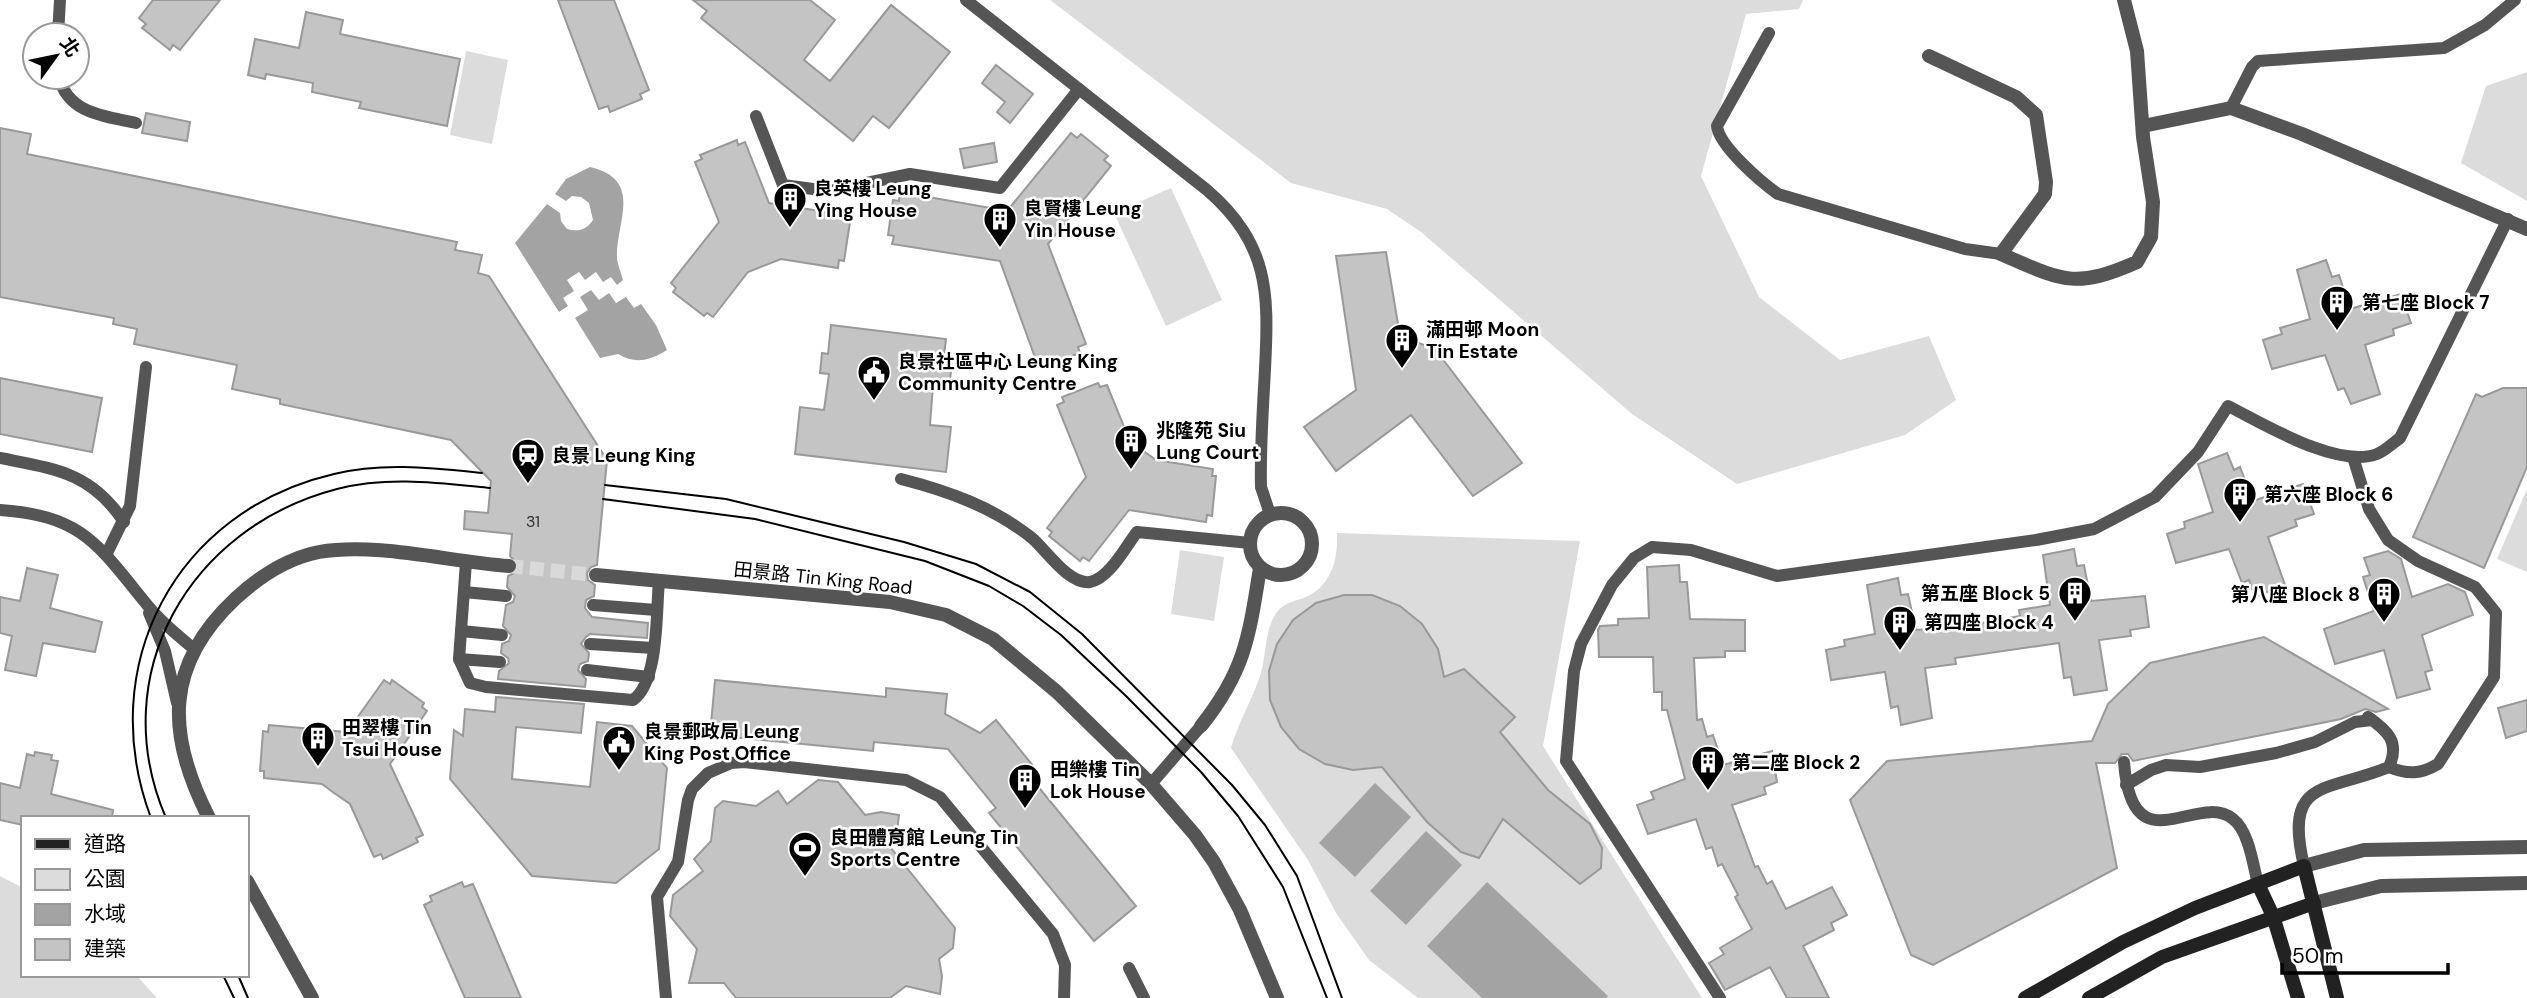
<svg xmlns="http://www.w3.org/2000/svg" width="2527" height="998" viewBox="0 0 2527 998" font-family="'DM Sans','Noto Sans TC',sans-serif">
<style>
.green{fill:#dcdcdc}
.water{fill:#a3a3a3}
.building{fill:#c4c4c4;stroke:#999;stroke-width:2}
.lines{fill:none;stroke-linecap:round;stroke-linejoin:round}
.tertiary-tunnel{stroke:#d9d9d9;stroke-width:14;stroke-dasharray:14 7;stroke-linecap:butt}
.service{stroke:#555;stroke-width:12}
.minor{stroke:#555;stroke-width:14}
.tertiary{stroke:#555;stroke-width:14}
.secondary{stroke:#222;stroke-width:14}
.tram{stroke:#000;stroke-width:2}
.labels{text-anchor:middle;stroke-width:5;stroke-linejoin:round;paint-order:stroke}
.number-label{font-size:16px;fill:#313131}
.poi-label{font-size:19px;font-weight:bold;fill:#000;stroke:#fff;text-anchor:start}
.street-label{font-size:19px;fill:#000;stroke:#fff}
</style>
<rect width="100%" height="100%" fill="#fff"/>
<g class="green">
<path d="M1050 0H1803L1799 9 1746 14 1701 176 1759 297 1840 360 1929 336 1956 400 1905 435 1737 484 1632 414 1421 232 1387 209 1291 183Z"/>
<path d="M466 51 508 60 492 144 450 135Z"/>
<path d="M2527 72V201L2461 163 2486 86Z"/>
<path d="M1171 188 1222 300 1166 326 1114 213Z"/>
<path d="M2527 489V572L2497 559Z"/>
<path d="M1337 533 1580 541 1543 746 1702 998H1418L1369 960 1336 913 1308 860 1231 748C1238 722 1253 699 1261 673 1266 655 1265 631 1275 615 1283 602 1294 602 1306 597 1332 585 1338 559 1337 533Z"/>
<path d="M1180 550 1224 557 1214 621 1171 614Z"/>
<path d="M0 876 23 888V975H136L157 998H0Z"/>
</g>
<g class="water">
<path d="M590 167C645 180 615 223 617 259 618 266 621 273 623 280L617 285 611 277 603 282 596 272 585 280 579 272 567 280 574 291 563 298 568 306 559 312 515 243 547 204 560 213 561 221 567 229C579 232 586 230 593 220L589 203 581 197 572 196 566 201 555 194 566 179Z"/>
<path d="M591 290 599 300 609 293 616 303 626 297 634 308 641 304 656 325 667 350C651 360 636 365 618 354L600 358 575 318 588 310 580 297Z"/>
<path d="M1375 783 1411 817 1355 877 1319 843Z"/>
<path d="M1426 831 1462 865 1406 925 1370 891Z"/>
<path d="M1487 882 1608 996 1606 998H1482L1427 946Z"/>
</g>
<g class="building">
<path d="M153 0H220L180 50 173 45 170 50 142 28 146 24 139 18Z"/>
<path d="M558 0H614L649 90 640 94 642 99 610 112 608 106 599 109Z"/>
<path d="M693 0H810L835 20 804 60 830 81 891 5 950 52 889 128 873 116 853 141 701 18 707 11Z"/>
<path d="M306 12 343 20 340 34 460 59 447 126 359 108 361 102 312 92 313 83 266 74 265 79 248 75 255 39 299 48Z"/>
<path d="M996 65 1033 94 1010 123 997 112 1005 102 982 83Z"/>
<path d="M146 113 190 122 187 141 142 133Z"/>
<path d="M0 128 31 134 27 154 457 242 455 250 482 255 478 273 489 276 607 460 597 565 591 567 587 573 588 580 595 585 594 596 586 600 585 608 592 617 648 623 647 638 590 634 586 637 581 644 589 653 588 661 580 664 578 670 586 679 585 687 498 679 499 671 509 663 508 658 501 653 502 644 509 641 511 635 503 626 506 605 513 602 515 596 507 587 508 576 516 572 519 566 510 556 512 534 464 529 465 511 488 513 491 481 451 440 280 404V399L232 389 237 365 134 344 137 329 113 324 114 318 0 297Z"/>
<path d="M1071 133 1077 138 1081 134 1108 156 1104 160 1111 166 1048 244 1086 344 1078 347 1080 353 1048 365 1046 359 1037 363 1000 261 892 244 894 236 888 235 893 200 899 201 900 192 1007 211Z"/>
<path d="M737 140 738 145 745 142 769 203 846 215 845 221 850 222 844 261 839 260 838 268 781 259 748 272 713 317 707 313 704 316 673 292 676 288 671 283 719 222 695 162 702 159 700 155Z"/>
<path d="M994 143 997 162 964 168 960 149Z"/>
<path d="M1386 252 1400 336 1435 349 1522 463 1473 496 1411 415 1336 471 1304 427 1356 390 1336 256Z"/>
<path d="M2326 260 2332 277 2339 275 2350 309 2401 294 2411 323 2393 329 2394 335 2365 345 2380 394 2351 404 2344 388 2338 390 2325 355 2272 369 2263 340 2282 334 2280 328 2310 319 2297 270Z"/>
<path d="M831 325 946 339 943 363 952 364 949 387 933 385 930 425 951 427 946 472 795 454 800 407 824 410 829 374 820 373 822 353 828 354Z"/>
<path d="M0 378 102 398 92 452 0 434Z"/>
<path d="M1098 383 1100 387 1107 385 1129 439 1145 452 1156 460 1213 469 1212 476H1216L1212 516 1207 515 1206 522 1129 510 1089 561 1083 557 1080 561 1049 536 1052 532 1047 528 1086 477 1057 405 1064 402 1062 397Z"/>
<path d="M2503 388H2527V467L2484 568 2413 537 2476 394 2482 397Z"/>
<path d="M2227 453 2234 470 2240 467 2253 501 2303 484 2314 514 2295 520 2297 526 2268 537 2285 585 2255 597 2249 580 2242 583 2229 549 2176 563 2167 534 2185 528 2184 522 2213 512 2198 464Z"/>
<path d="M2074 549 2077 566 2084 565 2091 601 2145 596 2149 627 2130 630 2131 636 2099 640 2107 690 2074 695 2071 677 2064 678 2059 643 1955 658 1956 664 1925 668 1932 718 1901 725 1898 706 1891 708 1885 672 1831 680 1826 650 1845 646 1844 640 1875 634 1867 585 1898 578 1901 595 1908 594 1916 630 1970 625 2020 616 2019 610 2050 605 2043 555Z"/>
<path d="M2388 551 2401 559 2412 597 2448 584 2465 592 2473 615 2422 635 2432 670 2425 672 2430 689 2397 698 2384 650 2335 664 2324 629 2374 611 2363 577 2370 575 2364 558Z"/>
<path d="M1679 565 1680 582H1687L1690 619 1745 620V651H1725V657L1694 658 1697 720 1702 719 1707 737 1713 735 1723 765 1772 751 1777 782 1764 787 1766 794 1732 805 1755 867 1758 866 1767 884 1772 881 1786 909 1832 887 1847 915 1831 923 1834 930 1803 946 1829 998H1787L1770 967 1725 990 1709 963 1724 954 1720 948 1752 929 1735 897 1738 895 1722 864 1718 866 1712 847 1706 849 1696 819 1648 834 1637 805 1654 799 1651 792 1685 779 1667 710H1662V692H1654L1653 657H1599L1598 630 1600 626 1618 625V619L1649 618 1647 567Z"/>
<path d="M27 568 58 575 50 608 102 622 95 652 43 643 36 676 5 670 12 636 0 633V597L20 601Z"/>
<path d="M1344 595H1372L1400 606 1422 624 1438 649 1444 677 1464 669 1515 717 1500 732 1548 790 1590 824 1602 848 1601 868 1580 884 1503 819 1479 858 1461 852 1427 822 1382 767 1353 770 1325 764 1299 749 1281 727 1270 700 1269 671 1277 644 1293 620 1316 603Z"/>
<path d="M2264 637 2388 709 2376 712 2365 709 2341 719 2133 761 2128 754H2122L2115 763H2096L2117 868 1933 965 1911 955 1850 800 1887 761 2092 741 2108 704 2150 663Z"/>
<path d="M384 680 390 684 392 680 424 703 422 707 427 711 390 764 423 835 416 838 418 842 383 859 381 854 374 857 350 804 334 793 322 784 264 778V771H260L263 731 268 732 269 725 347 732Z"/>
<path d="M715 680 886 697V688L947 694 945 714 980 733 996 720 1034 767 1027 773 1136 906 1094 941 989 813 996 808 948 749 874 742 873 751 710 735Z"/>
<path d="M496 697 584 704 581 733 516 727 512 779 590 787 597 722 632 726 667 768 659 849 616 883 532 876 450 779 454 730 463 736 465 709 495 712Z"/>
<path d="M2527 700V731L2506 738 2498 708Z"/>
<path d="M35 752 52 755 51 760 58 761 51 794 113 810 112 818H23V825L0 820V783L20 788 27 754 34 756Z"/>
<path d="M818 780 838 782 865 815 881 812 899 815 897 832 891 848 955 928 953 948 939 959 942 976 940 994 906 986 890 998H736L724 983H689L697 949 670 916 673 895 703 871 694 859 711 841 715 808 723 801 756 806 778 791 787 804Z"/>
<path d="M462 882 464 887 473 884 521 998H465L424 905 432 901 430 896Z"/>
</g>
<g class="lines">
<path class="tertiary-tunnel" d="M509 566 596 575"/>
<g class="service">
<path d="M966 0 1207 190C1269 244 1269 292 1265 369 1263 409 1260 448 1261 487L1270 514"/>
<path d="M1769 33 1717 126C1719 146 1761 182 1778 194L1965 249 2001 254"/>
<path d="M58 35 60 0"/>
<path d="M59 77C68 114 105 116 136 123"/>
<path d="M2231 108 2252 67 2258 61 2444 48 2485 25 2515 0"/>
<path d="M756 116 783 185 828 191 910 174 1000 188 1079 89"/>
<path d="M2353 457 2369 509 2388 540 2418 561 2475 587 2496 613 2494 677 2438 764C2421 774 2408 775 2389 767"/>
<path d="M0 458C55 469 91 472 124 522"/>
<path d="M901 479C948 491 993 507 1032 538 1047 551 1069 585 1090 582 1109 579 1126 546 1137 532L1250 543"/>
<path d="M0 510C81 516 96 542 144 601 158 619 176 634 194 649"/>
<path d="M107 553 130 506 146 367"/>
<path d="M466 562 459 659 470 683 486 687 633 700C659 682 656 612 659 581"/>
<path d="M464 592 506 596"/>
<path d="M593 605 656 610"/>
<path d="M149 613 165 651 177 703"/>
<path d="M461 631 502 635"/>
<path d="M590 644 653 648"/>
<path d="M459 659 500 662"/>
<path d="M587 670 649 677"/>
<path d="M2124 762C2132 869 2197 790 2233 819 2249 831 2253 865 2258 884"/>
<path d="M1151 784 1201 726"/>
<path d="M2126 785 2151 770 2166 765 2200 767 2276 753 2315 742 2355 722 2372 720"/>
<path d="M2304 866C2283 777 2326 793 2389 767 2400 742 2388 731 2368 717"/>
<path d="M1129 968 1144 998"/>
<path d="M666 998 657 897 678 862 688 800 692 789 708 773 731 763 744 762 906 780 940 797 1053 934 1065 965 1064 998"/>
<path d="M1720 998 1566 761 1574 671 1581 644 1612 585 1634 558 1652 547 1691 550 1777 576 2036 540 2094 529 2155 497 2198 452 2228 406C2264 424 2337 469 2377 454 2385 451 2393 443 2400 438L2508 219"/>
</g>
<g class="minor">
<path d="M1929 56 2016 97 2036 115 2046 182 2045 194 2001 254C2061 280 2074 290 2137 262L2151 237 2153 202 2143 137 2137 51 2124 0"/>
<path d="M2143 126 2231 108 2302 134 2527 229"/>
<circle cx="1281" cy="544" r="31"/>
<path d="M1201 726C1245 671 1249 637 1260 568"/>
</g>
<g class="tertiary">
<path d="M596 575 890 602 946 615 993 639 1057 692 1151 784 1195 835 1214 862 1240 910 1277 998"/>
<path d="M209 818C166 734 164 665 236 598 259 577 288 558 319 552 377 542 450 562 509 566"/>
<path d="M2304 866 2364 850 2527 847"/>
<path d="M247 881 312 998"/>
<path d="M2314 903 2381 886 2527 883"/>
</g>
<g class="secondary">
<path d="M2258 884 2273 916 2298 998"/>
<path d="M2025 998 2123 942 2195 908 2304 866 2337 998"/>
<path d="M2089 998 2162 957 2314 903"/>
</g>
<g class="tram">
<path d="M605 485 726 499 904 542 976 564 1030 592 1082 634 1232 785 1265 825 1297 876 1342 998"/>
<path d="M603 499 755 519 925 561 989 586 1023 606 1061 635 1126 696 1201 772 1238 816 1283 887 1327 998"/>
<path d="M151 818C94 666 175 511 334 474 383 462 433 468 482 473"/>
<path d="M166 818C104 674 190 527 337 489 388 476 439 483 490 488"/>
<path d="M223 975 234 998"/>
<path d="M238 975 248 998"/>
</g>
</g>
<defs>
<symbol id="building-pin" viewBox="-11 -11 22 30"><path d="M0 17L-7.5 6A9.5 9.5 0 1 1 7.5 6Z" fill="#000" stroke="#fff"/><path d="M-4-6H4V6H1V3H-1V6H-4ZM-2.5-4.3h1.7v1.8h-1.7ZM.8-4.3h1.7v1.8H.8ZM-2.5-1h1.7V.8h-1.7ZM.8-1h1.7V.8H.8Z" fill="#fff"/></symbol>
<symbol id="civic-pin" viewBox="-11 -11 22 30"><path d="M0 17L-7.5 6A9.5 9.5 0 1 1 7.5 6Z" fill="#000" stroke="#fff"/><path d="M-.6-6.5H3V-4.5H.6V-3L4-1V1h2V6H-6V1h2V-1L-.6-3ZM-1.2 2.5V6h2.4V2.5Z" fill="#fff"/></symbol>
<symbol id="station-pin" viewBox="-11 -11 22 30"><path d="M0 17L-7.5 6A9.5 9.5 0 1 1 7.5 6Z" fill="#000" stroke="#fff"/><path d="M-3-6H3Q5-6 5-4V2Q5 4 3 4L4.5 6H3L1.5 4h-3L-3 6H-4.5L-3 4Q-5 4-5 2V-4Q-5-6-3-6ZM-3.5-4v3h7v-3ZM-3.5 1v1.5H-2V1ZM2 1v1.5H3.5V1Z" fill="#fff"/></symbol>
<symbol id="stadium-pin" viewBox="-11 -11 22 30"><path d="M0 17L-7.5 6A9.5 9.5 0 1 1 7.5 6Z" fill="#000" stroke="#fff"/><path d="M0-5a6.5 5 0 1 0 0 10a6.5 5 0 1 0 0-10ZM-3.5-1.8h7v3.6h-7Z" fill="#fff"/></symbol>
</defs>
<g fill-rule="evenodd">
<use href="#building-pin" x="771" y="180" width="38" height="52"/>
<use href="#building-pin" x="981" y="200" width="38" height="52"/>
<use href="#building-pin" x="2318" y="283" width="38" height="52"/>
<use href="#building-pin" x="1383" y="321" width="38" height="52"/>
<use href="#civic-pin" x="855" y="353" width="38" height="52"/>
<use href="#building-pin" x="1112" y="422" width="38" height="52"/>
<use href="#station-pin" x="509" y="436" width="38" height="52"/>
<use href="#building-pin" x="2221" y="475" width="38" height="52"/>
<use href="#building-pin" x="2056" y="574" width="38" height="52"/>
<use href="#building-pin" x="2365" y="575" width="38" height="52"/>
<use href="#building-pin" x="1881" y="603" width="38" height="52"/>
<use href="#building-pin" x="299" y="719" width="38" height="52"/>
<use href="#civic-pin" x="600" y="723" width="38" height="52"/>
<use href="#building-pin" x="1689" y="743" width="38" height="52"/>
<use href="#building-pin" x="1006" y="761" width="38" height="52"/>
<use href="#stadium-pin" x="786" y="829" width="38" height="52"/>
</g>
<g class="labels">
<g class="number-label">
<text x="533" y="527">31</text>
</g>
<g class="poi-label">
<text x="814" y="195">良英樓 Leung<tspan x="814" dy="22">Ying House</tspan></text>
<text x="1024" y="215">良賢樓 Leung<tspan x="1024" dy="22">Yin House</tspan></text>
<text x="2362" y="309">第七座 Block 7</text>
<text x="1426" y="336">滿田邨 Moon<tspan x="1426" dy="22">Tin Estate</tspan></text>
<text x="898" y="368">良景社區中心 Leung King<tspan x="898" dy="22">Community Centre</tspan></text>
<text x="1156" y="437">兆隆苑 Siu<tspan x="1156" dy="22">Lung Court</tspan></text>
<text x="552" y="462">良景 Leung King</text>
<text x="2264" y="501">第六座 Block 6</text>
<text x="2050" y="600" text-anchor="end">第五座 Block 5</text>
<text x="2360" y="601" text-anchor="end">第八座 Block 8</text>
<text x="1924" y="629">第四座 Block 4</text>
<text x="342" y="734">田翠樓 Tin<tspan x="342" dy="22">Tsui House</tspan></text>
<text x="644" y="738">良景郵政局 Leung<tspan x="644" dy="22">King Post Office</tspan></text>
<text x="1732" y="769">第二座 Block 2</text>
<text x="1050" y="776">田樂樓 Tin<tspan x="1050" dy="22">Lok House</tspan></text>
<text x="830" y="844">良田體育館 Leung Tin<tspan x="830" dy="22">Sports Centre</tspan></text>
</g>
<g class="street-label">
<text transform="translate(823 578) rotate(6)" y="7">田景路 Tin King Road</text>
</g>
</g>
<rect x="21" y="816" width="228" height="161" fill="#ffffff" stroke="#999999" stroke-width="2"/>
<rect x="35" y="839" width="35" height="10" fill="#222222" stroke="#999999" stroke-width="2"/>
<text x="84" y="851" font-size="21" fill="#000000">道路</text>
<rect x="35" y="869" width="35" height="21" fill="#dcdcdc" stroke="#999999" stroke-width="2"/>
<text x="84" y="886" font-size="21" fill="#000000">公園</text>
<rect x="35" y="904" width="35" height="21" fill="#a3a3a3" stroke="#999999" stroke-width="2"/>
<text x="84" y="921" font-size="21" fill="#000000">水域</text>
<rect x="35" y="939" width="35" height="21" fill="#c4c4c4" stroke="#999999" stroke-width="2"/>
<text x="84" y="956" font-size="21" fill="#000000">建築</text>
<g transform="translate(56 56) rotate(57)"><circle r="33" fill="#ffffff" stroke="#999999" stroke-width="2"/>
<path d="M0-5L12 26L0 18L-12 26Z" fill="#000000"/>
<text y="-10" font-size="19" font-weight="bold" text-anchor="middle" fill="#000000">北</text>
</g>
<path d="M2282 963v10h166v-10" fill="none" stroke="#000000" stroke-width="3.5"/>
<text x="2292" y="963" font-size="21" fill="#000000" stroke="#ffffff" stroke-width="5" paint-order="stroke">50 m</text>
</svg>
